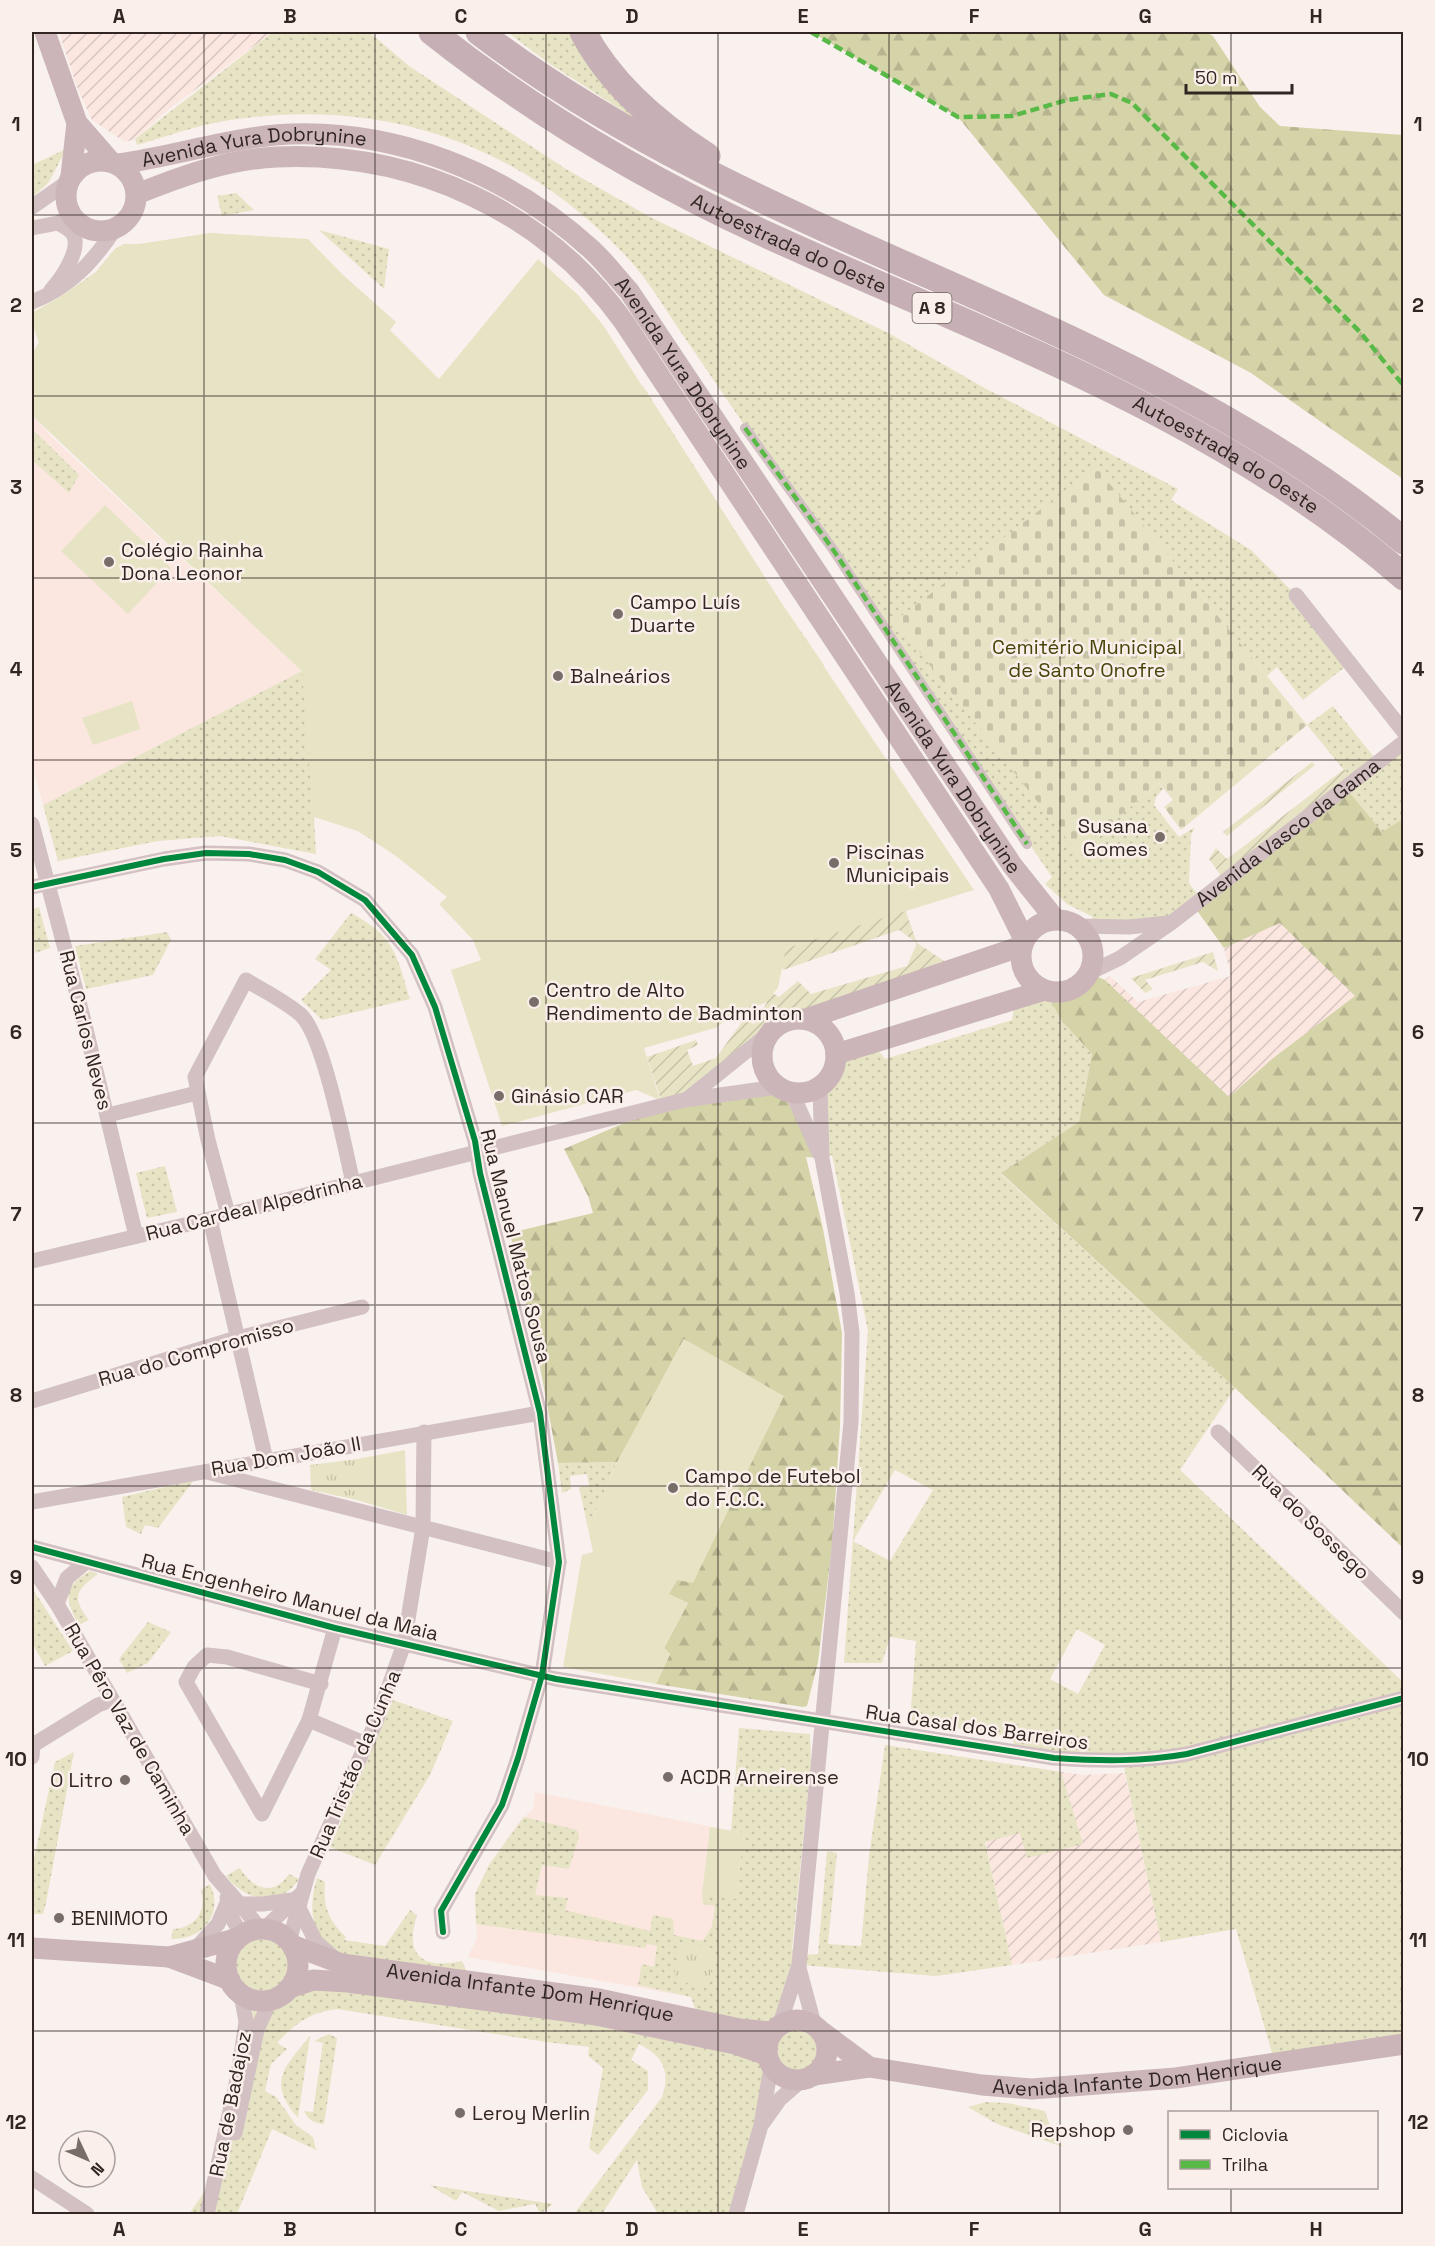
<svg xmlns="http://www.w3.org/2000/svg" width="1435" height="2246" viewBox="0 0 1435 2246" font-family="'Space Grotesk',sans-serif">
<style>
.built{fill:#fbe7e0}
.industrial{fill:url(#industrial-furrows)}
.grass{fill:url(#grass-dots);fill-rule:evenodd}
.forest{fill:url(#forest-firs)}
.cemetery{fill:url(#cemetery-stones)}
.park{fill:url(#park-tufts)}
.garden{fill:url(#garden-furrows)}
.pitch{fill:#e7e4c5}
.lines{fill:none;stroke-linecap:round;stroke-linejoin:round}
.pedestrian{stroke:#d2c0c3;stroke-width:10}
.minor{stroke:#d2c0c3;stroke-width:15}
.secondary{stroke:#cbb5b9;stroke-width:21}
.motorway{stroke:#c7b0b5;stroke-width:27}
.quiet{stroke:#58b947;stroke-width:4.5;stroke-dasharray:9 4.5;stroke-linecap:butt}
.cycleway-casing{stroke:#fbefeb;stroke-width:10}
.cycleway{stroke:#00873e;stroke-width:6}
.grid{fill:none;stroke:#312622;stroke-width:1.5;stroke-opacity:0.55}
.poi-dot{fill:#776d69;stroke:#fbefeb;stroke-width:2}
.labels{text-anchor:middle;stroke-width:5;stroke-linejoin:round;paint-order:stroke}
.shield{fill:#fbefeb;stroke:#6e625e;stroke-width:1.5}
.shield-label{font-size:18px;font-weight:bold;fill:#312622}
.street-label{font-size:20px;fill:#312622;stroke:#fbefeb}
.poi-label{font-size:20px;fill:#312622;stroke:#fbefeb;text-anchor:start}
.park-label{font-size:20px;fill:#454509;stroke:#fbefeb}
.neatline{fill:none;stroke:#312622;stroke-width:2}
.grid-label{font-size:20px;text-anchor:middle;font-weight:bold;fill:#312622}
</style>
<defs>
<pattern id="industrial-furrows" width="10" height="10" patternUnits="userSpaceOnUse" patternTransform="scale(1.5)"><rect width="10" height="10" fill="#fbe7e0"/><path d="M-1 1l2-2M0 10L10 0M9 11l2-2" fill="none" stroke="#d8c6c0"/></pattern>
<pattern id="grass-dots" width="8" height="8" patternUnits="userSpaceOnUse" patternTransform="scale(1.5)"><rect width="8" height="8" fill="#e7e4c5"/><path d="M2 2h.1M6 6h.1" fill="none" stroke="#c7c3a9" stroke-width="1.8" stroke-linecap="round"/></pattern>
<pattern id="forest-firs" width="22" height="20" patternUnits="userSpaceOnUse" patternTransform="scale(1.5)"><rect width="22" height="20" fill="#d5d3a8"/><path d="M5 1l3.5 6h-7zM16 11l3.5 6h-7z" fill="#b7b590"/></pattern>
<pattern id="cemetery-stones" width="16" height="16" patternUnits="userSpaceOnUse" patternTransform="scale(1.5)"><rect width="16" height="16" fill="#e7e4c5"/><path d="M2 7V4a2 2 0 0 1 4 0v3zM10 15v-3a2 2 0 0 1 4 0v3z" fill="#c7c3a9"/></pattern>
<pattern id="park-tufts" width="24" height="20" patternUnits="userSpaceOnUse" patternTransform="scale(1.5)"><rect width="24" height="20" fill="#e7e4c5"/><path d="M3 7l-1-3M5 7V3M7 7l1-3M15 17l-1-3M17 17v-4M19 17l1-3" fill="none" stroke="#c7c3a9"/></pattern>
<pattern id="garden-furrows" width="10" height="10" patternUnits="userSpaceOnUse" patternTransform="scale(1.5)"><rect width="10" height="10" fill="#e7e4c5"/><path d="M-1 1l2-2M0 10L10 0M9 11l2-2" fill="none" stroke="#c7c3a9"/></pattern>
</defs>
<rect width="100%" height="100%" fill="#f8f1ee"/>
<g class="built">
<path d="M32 407 33 416 52 437 302 671 43 805 32 764Z"/>
<path d="M535 1792 744 1833 725 2003 468 1957 477 1938 475 1894 489 1865 518 1823 533 1809Z"/>
</g>
<g class="industrial">
<path d="M59 32H273L169 109 135 139 125 142 92 120 77 87Z"/>
<path d="M1280 923 1356 996 1272 1059 1229 1098 1105 980 1110 976 1138 1002 1231 976 1224 948Z"/>
<path d="M967 1758 1083 1775 1125 1773 1161 1942 1012 1965Z"/>
</g>
<g class="grass">
<path d="M273 32H369L409 66 566 169 650 217 890 334 990 391 1178 489 1171 500 1251 550 1296 595 1350 663 1303 700 1277 667 1267 676 1096 468 999 542 1077 851 1159 783 1163 789 1156 797 1154 805 1179 837 1195 827 1191 835 1189 883 1201 899 1171 923 1085 926 1093 917 1067 904 1045 884 1052 877 685 338C665 310 647 277 623 253 517 142 381 97 230 120 198 125 168 136 137 145L135 139Z"/>
<path d="M507 32H573L645 125 550 64Z"/>
<path d="M66 149 49 182 32 198V165Z"/>
<path d="M236 193 254 210 222 216 217 196Z"/>
<path d="M319 230 389 249 384 289Z"/>
<path d="M211 233 308 240 217 266 569 460 643 386 780 601 824 665 597 813 402 860 358 831 314 817 316 854 220 836 158 841 58 861 43 805 302 671 33 416C29 396 26 360 39 342L32 323V313L54 301 96 272 115 249 124 244 136 245Z"/>
<path d="M32 429 79 475 69 493 32 460Z"/>
<path d="M1333 706 1378 762 1403 742V819L1382 833 1345 787 1353 781 1307 725Z"/>
<path d="M39 907 50 948 35 953 32 910Z"/>
<path d="M351 913C395 937 396 953 410 999L322 1020 301 1000 331 970 315 959Z"/>
<path d="M167 932 171 940 153 975 86 989 75 946Z"/>
<path d="M1045 990 1061 1020 1092 1054 1079 1123 1001 1174 1235 1388 1180 1470 1403 1682V2044L1275 2063 1236 1929 1161 1942 1123 1762 1014 1750 1013 1737 910 1721 916 1641 890 1637 882 1663H844L868 1331 832 1155 822 1158 825 1083 835 1067 836 1054 874 1045 885 1059 1012 1020 1015 1001ZM895 1470 933 1490 890 1561 853 1541ZM1077 1629 1105 1645 1078 1694 1050 1679Z"/>
<path d="M165 1166 177 1212 147 1218 136 1173Z"/>
<path d="M617 1462 594 1515 587 1524 579 1487 589 1486 587 1474 570 1476 571 1489 562 1493 558 1463Z"/>
<path d="M194 1480 158 1528 145 1525 141 1534 126 1527 122 1497Z"/>
<path d="M90 1571 98 1574C76 1590 71 1597 89 1620L79 1625C65 1600 62 1587 90 1571Z"/>
<path d="M32 1588 73 1651 45 1666 32 1643Z"/>
<path d="M148 1622 171 1632 148 1663 127 1673 119 1659Z"/>
<path d="M393 1700 453 1721 430 1775 375 1865 330 1847Z"/>
<path d="M739 1728 810 1734 811 1762 792 1949 800 1952V1955L818 1954 827 1851 837 1853 828 1944 861 1946 869 1856 885 1745 1061 1772 1083 1844 1027 1858 1020 1833 985 1842 1012 1965 936 1976 799 1965 780 2024 697 2015 691 1997 638 1985 642 1964 654 1967 657 1946 647 1944 645 1948 476 1924 475 1894 489 1865 524 1817 577 1830 579 1836 569 1869 542 1865 535 1895 568 1898 565 1910 650 1931 653 1915 673 1919 674 1935 703 1941 712 1926 715 1906 703 1904 702 1895 736 1898 744 1833 731 1831Z"/>
<path d="M74 1752 46 1903 43 1914H32V1868L55 1762Z"/>
<path d="M240 1868C252 1888 273 1898 289 1874L299 1879C280 1909 245 1901 226 1876Z"/>
<path d="M317 1878 325 1882C323 1906 328 1920 346 1937L344 1940 385 1946 410 1910 417 1915C404 1955 422 1970 462 1961L468 1974C443 1970 419 1967 395 1963 380 1961 364 1960 349 1956 311 1947 307 1909 317 1878Z"/>
<path d="M210 1884C224 1914 203 1940 171 1939L173 1929C195 1928 207 1912 201 1890Z"/>
<circle cx="262" cy="1965" r="26"/>
<path d="M313 1980 547 2008 768 2061 736 2214H658L642 2187 637 2160 602 2214H574L662 2097C671 2071 663 2056 639 2044L631 2060 648 2071V2090L598 2155 589 2148 603 2068 588 2056 589 2047 546 2042 337 2009C311 2012 295 2023 277 2043L287 2049 271 2064 265 2091 276 2097 296 2125 313 2137 316 2150 272 2129 237 2214H189L216 2175 251 2027 253 2006 261 2008 271 1999Z"/>
<circle cx="797" cy="2050" r="20"/>
<path d="M329 2034 337 2038 336 2046 324 2124C315 2124 307 2119 304 2111L313 2112 323 2043 314 2041Z"/>
<path d="M310 2036 298 2118C267 2081 284 2068 310 2036Z"/>
<path d="M986 2102 1007 2103 1045 2111 1051 2129 1063 2147 997 2124 968 2107Z"/>
<path d="M429 2185 553 2204 540 2214 535 2204 499 2211 462 2192 456 2201Z"/>
</g>
<g class="forest">
<path d="M811 32H1206L1213 36 1260 107 1280 126 1403 135V479L1251 373 1104 295 958 117Z"/>
<path d="M1345 787 1382 832 1403 819V1548L1235 1388 1001 1173 1079 1122 1092 1054 1061 1020 1045 990H1070L1089 973 1105 980 1229 1097 1272 1059 1355 996 1280 923 1224 948 1193 905Z"/>
<path d="M778 1087 792 1093 822 1158 806 1157 823 1229 842 1333 840 1426 832 1546 818 1662 807 1706 803 1707 656 1684 670 1654 664 1648 688 1603 668 1594 677 1580 684 1339 618 1462 558 1463 540 1367 510 1233 593 1213 588 1196 564 1149 663 1106Z"/>
</g>
<path class="cemetery" d="M1096 467 1307 725 1181 830 1164 807 1173 800 1159 783 1077 852 895 621Z"/>
<g class="park">
<path d="M357 1459V1500L311 1490 310 1465Z"/>
<path d="M681 1943 715 1949 708 1987 673 1980Z"/>
</g>
<g class="garden">
<path d="M1312 762 1315 765 1227 836 1223 832Z"/>
<path d="M1344 769 1353 781 1224 880 1209 859 1216 848 1227 859Z"/>
<path d="M905 909 917 943 955 968 806 1019 785 1021 776 1026 684 1100 663 1106 647 1057 696 1040 698 1045 687 1050 693 1066 716 1058 744 1019 754 1024 767 1002 749 1009 746 1001 778 988 773 993 779 997 798 981 811 994 907 966 917 943 899 930 783 970 778 951Z"/>
<path d="M1213 952 1218 971 1203 962 1145 980 1153 989 1145 993 1131 978Z"/>
</g>
<g class="pitch">
<path d="M211 233 308 239 342 274 396 322 390 330 439 379 538 259 578 295 603 325 780 601 974 890 786 948 778 988 715 1028 644 1048 660 1100 636 1090 502 1126 451 970 481 960 473 940 439 904 447 897 386 848 358 831 313 816 302 671 33 416C29 396 26 360 39 342L32 323V313L77 287 96 272 115 249 124 244H139Z"/>
<path d="M105 505 171 568 128 614 61 551Z"/>
<path d="M132 701 140 729 93 745 82 718Z"/>
<path d="M684 1339 784 1396 693 1583 677 1580 669 1594 688 1603 664 1648 670 1654 656 1684 563 1667 582 1555 593 1552 587 1524 594 1515 618 1460Z"/>
<path d="M405 1450 407 1515 357 1500V1459Z"/>
<path d="M710 1827 744 1833 736 1899 702 1895Z"/>
</g>
<g class="lines">
<path class="pedestrian" d="M745 428 832 548 1027 844"/>
<g class="minor">
<path d="M32 207 69 181"/>
<path d="M32 228 58 223 72 216"/>
<path d="M51 290C61 279 82 249 73 234 70 229 63 226 58 223"/>
<path d="M32 302C70 287 93 262 115 229"/>
<path d="M1296 595 1404 732"/>
<path d="M32 824 83 1017 136 1236"/>
<path d="M32 887 164 859 206 853 249 854 285 860 318 872 365 900 412 955 435 1007 475 1141 480 1173 540 1413 559 1562 542 1675 518 1758 502 1805 441 1911 443 1932"/>
<path d="M1078 926 1129 927 1168 923"/>
<path id="s1" d="M1089 973 1120 958 1171 923 1404 742"/>
<path d="M792 1093 819 1153"/>
<path d="M687 1099 768 1034"/>
<path d="M108 1115 197 1093"/>
<path d="M228 1214 208 1140 195 1077 246 980C264 991 285 1001 301 1015 324 1037 345 1149 353 1183"/>
<path d="M210 1219 266 1460"/>
<path d="M32 1261 210 1219 684 1100 778 1087"/>
<path d="M32 1401 230 1340 362 1307"/>
<path d="M1218 1432 1404 1613"/>
<path d="M207 1472 559 1562"/>
<path d="M32 1502 540 1413"/>
<path d="M32 1547 335 1628 556 1679 1054 1758C1100 1761 1142 1762 1187 1754L1404 1698"/>
<path d="M32 1567 57 1604 215 1876C231 1894 246 1910 260 1929"/>
<path d="M57 1604 67 1578 86 1562"/>
<path d="M321 1684 227 1657 207 1655 194 1667 186 1682 262 1814 309 1720 335 1628"/>
<path d="M309 1720 366 1744"/>
<path d="M32 1757 33 1745 98 1705 112 1700"/>
<path d="M227 1898 233 1920 242 1935"/>
<path d="M242 1904H263L292 1900"/>
<path d="M300 1910 316 1942 332 1956"/>
<path d="M264 1929 301 1894"/>
<path d="M289 1942 308 1874 376 1722 404 1644 423 1527 424 1432"/>
<path d="M196 1948 218 1924 227 1903"/>
<path d="M799 1968 814 2024"/>
<path d="M780 2024 799 1965 851 1422 852 1333 847 1293 822 1158 820 1087"/>
<path d="M763 2123 780 2099 803 2079"/>
<path d="M235 2133 257 2030 271 1999"/>
<path d="M32 2178 87 2214"/>
<path d="M207 2214 238 2075 246 2022 241 1994"/>
<path d="M736 2214 761 2125 771 2067"/>
</g>
<g class="secondary">
<path d="M45 32 77 123 111 162"/>
<circle cx="101" cy="196" r="35"/>
<path id="s2" d="M118 164C171 157 222 140 275 135 391 126 507 172 592 250 606 263 617 278 629 291L1012 865 1055 919"/>
<path d="M71 176 77 123"/>
<path d="M137 194C182 176 228 159 277 157 413 151 545 211 624 322L999 889 1024 939"/>
<circle cx="1057" cy="956" r="36"/>
<circle cx="799" cy="1056" r="37"/>
<path d="M806 1019 1022 946"/>
<path d="M836 1054 1045 990"/>
<circle cx="262" cy="1965" r="36"/>
<path id="s3" d="M292 1945 342 1964 599 1999 740 2029 771 2032"/>
<path d="M32 1948 169 1957 230 1980"/>
<path d="M169 1957 238 1938"/>
<path d="M289 1988 313 1980 348 1982 596 2015 735 2044 767 2055"/>
<circle cx="797" cy="2050" r="30"/>
<path d="M822 2032 869 2067"/>
<path id="s4" d="M814 2075 869 2067 982 2085 1032 2089 1176 2078 1404 2044"/>
</g>
<g class="motorway">
<path id="s5" d="M432 32C533 112 646 179 763 233 983 334 1218 415 1404 577"/>
<path d="M479 32C763 249 1127 312 1404 541"/>
<path d="M583 32C611 85 657 124 707 156"/>
</g>
<g class="quiet">
<path d="M811 32 958 117 1012 116 1067 100 1111 94 1132 103 1360 332 1404 386"/>
<path d="M745 428 832 548 1027 844"/>
</g>
<defs>
<g id="cycleway">
<path d="M32 887 164 859 206 853 249 854 285 860 318 872 365 900 412 955 435 1007 475 1141 480 1173 540 1413 559 1562 542 1675 518 1758 502 1805 441 1911 443 1932"/>
<path d="M32 1547 335 1628 556 1679 1054 1758C1100 1761 1142 1762 1187 1754L1404 1698"/>
</g>
</defs>
<use href="#cycleway" class="cycleway-casing"/>
<use href="#cycleway" class="cycleway"/>
</g>
<path class="grid" d="M204 32V2214M375 32V2214M546 32V2214M718 32V2214M889 32V2214M1060 32V2214M1231 32V2112M32 215H1404M32 396H1404M32 578H1404M32 760H1404M32 941H1404M32 1123H1404M32 1305H1404M32 1486H1404M32 1668H1404M32 1850H1404M32 2031H1404M1231 2188V2214"/>
<g class="poi-dot">
<circle cx="109" cy="562" r="6"/>
<circle cx="618" cy="614" r="6"/>
<circle cx="558" cy="676" r="6"/>
<circle cx="1160" cy="837" r="6"/>
<circle cx="834" cy="863" r="6"/>
<circle cx="534" cy="1002" r="6"/>
<circle cx="499" cy="1096" r="6"/>
<circle cx="673" cy="1488" r="6"/>
<circle cx="668" cy="1777" r="6"/>
<circle cx="125" cy="1780" r="6"/>
<circle cx="59" cy="1918" r="6"/>
<circle cx="460" cy="2113" r="6"/>
<circle cx="1128" cy="2130" r="6"/>
</g>
<g class="labels">
<rect class="shield" x="912.5" y="293" width="39" height="30" rx="4.5"/>
<g class="shield-label">
<text x="932" y="314">A 8</text>
</g>
<g class="street-label">
<text dy="7" stroke="none"><textPath href="#s2" startOffset="138">Avenida Yura Dobrynine</textPath></text>
<text dy="7" stroke="none"><textPath href="#s5" startOffset="416">Autoestrada do Oeste</textPath></text>
<text dy="7" stroke="none"><textPath href="#s2" startOffset="660">Avenida Yura Dobrynine</textPath></text>
<text dy="7" stroke="none"><textPath href="#s5" startOffset="902">Autoestrada do Oeste</textPath></text>
<text dy="7" stroke="none"><textPath href="#s2" startOffset="1146">Avenida Yura Dobrynine</textPath></text>
<text dy="7" stroke="none"><textPath href="#s1" startOffset="244">Avenida Vasco da Gama</textPath></text>
<text transform="translate(86 1030) rotate(76)" y="7">Rua Carlos Neves</text>
<text transform="translate(254 1207) rotate(-14)" y="7">Rua Cardeal Alpedrinha</text>
<text transform="translate(516 1246) rotate(76)" y="7">Rua Manuel Matos Sousa</text>
<text transform="translate(196 1352) rotate(-16)" y="7">Rua do Compromisso</text>
<text transform="translate(286 1456) rotate(-10)" y="7">Rua Dom João II</text>
<text transform="translate(1311 1522) rotate(44)" y="7">Rua do Sossego</text>
<text transform="translate(290 1597) rotate(14)" y="7">Rua Engenheiro Manuel da Maia</text>
<text transform="translate(977 1727) rotate(8)" y="7">Rua Casal dos Barreiros</text>
<text transform="translate(130 1729) rotate(60)" y="7">Rua Pêro Vaz de Caminha</text>
<text transform="translate(355 1764) rotate(-67)" y="7">Rua Tristão da Cunha</text>
<text dy="7" stroke="none"><textPath href="#s3" startOffset="244">Avenida Infante Dom Henrique</textPath></text>
<text dy="7" stroke="none"><textPath href="#s4" startOffset="326">Avenida Infante Dom Henrique</textPath></text>
<text transform="translate(230 2104) rotate(-79)" y="7">Rua de Badajoz</text>
</g>
<g class="poi-label">
<text x="121" y="557">Colégio Rainha<tspan x="121" dy="23">Dona Leonor</tspan></text>
<text x="630" y="609">Campo Luís<tspan x="630" dy="23">Duarte</tspan></text>
<text x="570" y="683">Balneários</text>
<text x="1148" y="833" text-anchor="end">Susana<tspan x="1148" dy="23">Gomes</tspan></text>
<text x="846" y="859">Piscinas<tspan x="846" dy="23">Municipais</tspan></text>
<text x="546" y="997">Centro de Alto<tspan x="546" dy="23">Rendimento de Badminton</tspan></text>
<text x="511" y="1103">Ginásio CAR</text>
<text x="685" y="1483">Campo de Futebol<tspan x="685" dy="23">do F.C.C.</tspan></text>
<text x="680" y="1784">ACDR Arneirense</text>
<text x="113" y="1787" text-anchor="end">O Litro</text>
<text x="71" y="1925">BENIMOTO</text>
<text x="472" y="2120">Leroy Merlin</text>
<text x="1116" y="2137" text-anchor="end">Repshop</text>
</g>
<g class="park-label">
<text x="1087" y="654">Cemitério Municipal<tspan x="1087" dy="23">de Santo Onofre</tspan></text>
</g>
</g>
<rect width="1435" height="2246" fill="none" stroke="#fbefeb" stroke-width="66"/>
<rect x="1168" y="2111" width="210" height="78" fill="#fbefeb" stroke="#aa9f9b" stroke-width="1.5"/>
<rect x="1180" y="2130" width="30" height="9" fill="#00873e" stroke="#aa9f9b" stroke-width="1.5"/>
<text x="1222" y="2141" font-size="18" fill="#312622">Ciclovia</text>
<rect x="1180" y="2160" width="30" height="9" fill="#58b947" stroke="#aa9f9b" stroke-width="1.5"/>
<text x="1222" y="2171" font-size="18" fill="#312622">Trilha</text>
<g transform="translate(87 2159) rotate(134)"><circle r="28" fill="#fbefeb" stroke="#aa9f9b" stroke-width="1.5"/>
<path d="M0-4.5L10 22L0 15L-10 22Z" fill="#776d69"/>
<text y="-9" font-size="16" font-weight="bold" text-anchor="middle" fill="#312622">N</text>
</g>
<path d="M1186 84v9h106v-9" fill="none" stroke="#312622" stroke-width="3"/>
<text x="1195" y="84" font-size="18" fill="#312622" stroke="#fbefeb" stroke-width="4.5" paint-order="stroke">50 m</text>
<rect x="33" y="33" width="1369" height="2180" class="neatline"/>
<g class="grid-label">
<text x="119" y="23">A</text>
<text x="290" y="23">B</text>
<text x="461" y="23">C</text>
<text x="632" y="23">D</text>
<text x="803" y="23">E</text>
<text x="974" y="23">F</text>
<text x="1145" y="23">G</text>
<text x="1316" y="23">H</text>
<text x="16" y="131">1</text>
<text x="1418" y="131">1</text>
<text x="16" y="312">2</text>
<text x="1418" y="312">2</text>
<text x="16" y="494">3</text>
<text x="1418" y="494">3</text>
<text x="16" y="676">4</text>
<text x="1418" y="676">4</text>
<text x="16" y="857">5</text>
<text x="1418" y="857">5</text>
<text x="16" y="1039">6</text>
<text x="1418" y="1039">6</text>
<text x="16" y="1221">7</text>
<text x="1418" y="1221">7</text>
<text x="16" y="1402">8</text>
<text x="1418" y="1402">8</text>
<text x="16" y="1584">9</text>
<text x="1418" y="1584">9</text>
<text x="16" y="1766">10</text>
<text x="1418" y="1766">10</text>
<text x="16" y="1947">11</text>
<text x="1418" y="1947">11</text>
<text x="16" y="2129">12</text>
<text x="1418" y="2129">12</text>
<text x="119" y="2236">A</text>
<text x="290" y="2236">B</text>
<text x="461" y="2236">C</text>
<text x="632" y="2236">D</text>
<text x="803" y="2236">E</text>
<text x="974" y="2236">F</text>
<text x="1145" y="2236">G</text>
<text x="1316" y="2236">H</text>
</g>
</svg>
